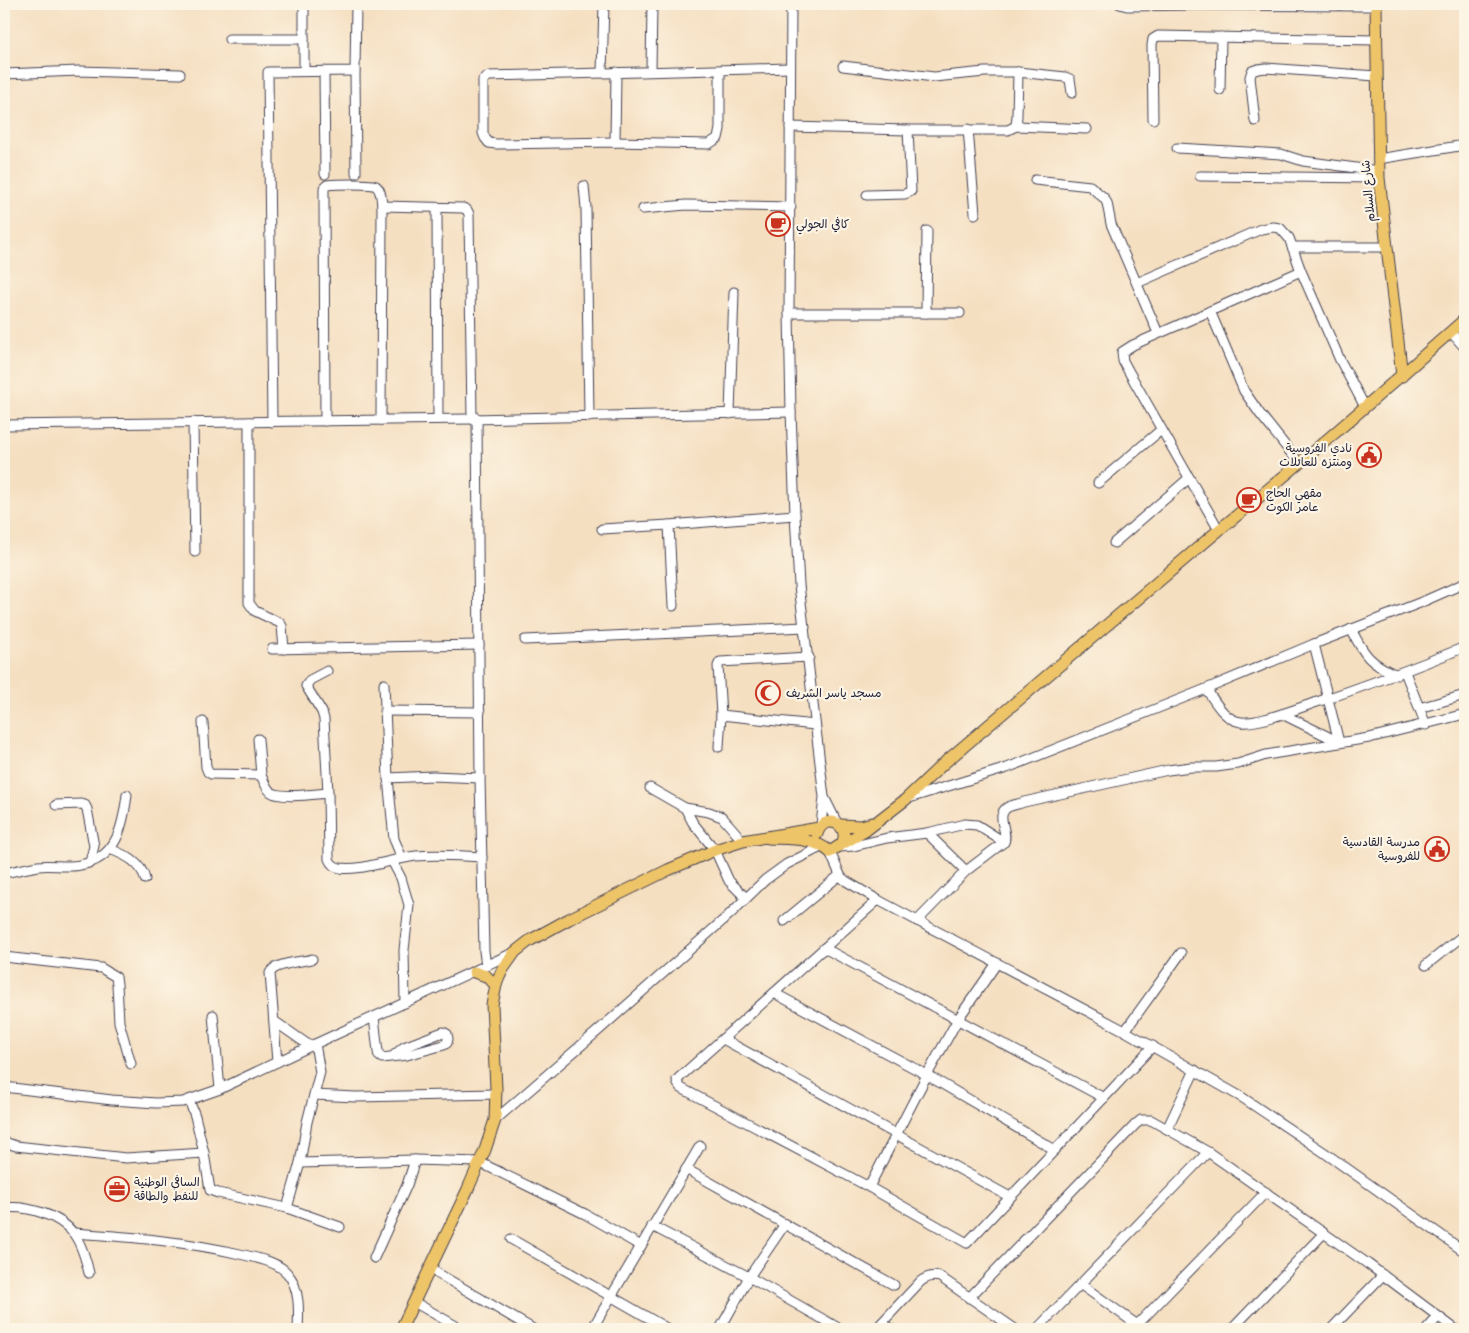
<svg xmlns="http://www.w3.org/2000/svg" width="1469" height="1333" viewBox="0 0 1469 1333" font-family="Mali,'Playpen Sans Arabic',sans-serif">
<style>
.lines{fill:none;stroke-linecap:round;stroke-linejoin:round}
.minor-casing{stroke:#423e4f;stroke-width:11}
.major-casing{stroke:#423e4f;stroke-width:13}
.minor{stroke:#fff;stroke-width:9}
.major{stroke:#eec469;stroke-width:11}
.labels{text-anchor:middle;stroke-width:4.5;stroke-linejoin:round;paint-order:stroke}
.street-label{font-size:12px;fill:#22223b;stroke:#fcf5e5}
.poi-label{font-size:12px;fill:#22223b;stroke:#fcf5e5;text-anchor:start}
</style>
<rect width="100%" height="100%" fill="#fcf5e5"/>
<filter id="ink" filterUnits="userSpaceOnUse"><feTurbulence type="fractalNoise" baseFrequency=".02" numOctaves="2"/><feDisplacementMap in="SourceGraphic" scale="10" xChannelSelector="R" yChannelSelector="G"/><feConvolveMatrix kernelMatrix="1 2 1 2 8 2 1 2 1" color-interpolation-filters="sRGB"/></filter>
<filter id="wash" filterUnits="userSpaceOnUse"><feTurbulence type="fractalNoise" baseFrequency=".0096" numOctaves="4" result="noise"/><feDisplacementMap in="SourceGraphic" scale="20" xChannelSelector="R" yChannelSelector="G"/><feGaussianBlur stdDeviation="1.12" result="paint"/><feColorMatrix in="noise" values="0 0 0 0 0 0 0 0 0 0 0 0 0 0 0 0 0 1.4 0 .05"/><feComposite in="paint" operator="in"/></filter>
<g filter="url(#wash)">
<rect width="100%" height="100%" fill="#f5dfc1"/>
</g>
<g filter="url(#ink)">
<g class="lines">
<defs>
<g id="minor">
<path d="M791 4 789 313 791 412 795 515 799 585 824 797 821 825"/>
<path d="M1120 4 1127 6 1194 5 1376 6"/>
<path d="M229 39H304"/>
<path d="M843 66 934 77 985 72H1018L1017 116 1016 126"/>
<path d="M720 70V129L718 138 709 144 615 142 496 144 489 143 485 138 483 133V80L489 76 790 68"/>
<path d="M304 71V4"/>
<path d="M324 71 325 174"/>
<path d="M355 71 356 173"/>
<path d="M651 71 652 4"/>
<path d="M1018 72 1065 77 1070 79 1072 93"/>
<path d="M602 73 604 4"/>
<path d="M4 74 79 71 180 74"/>
<path d="M1220 90 1221 37"/>
<path d="M1153 119 1152 45 1153 39 1158 36 1376 40"/>
<path d="M1255 121 1250 77 1252 71 1258 69 1266 68 1376 76"/>
<path d="M790 127 908 130H1008L1016 126 1087 129"/>
<path d="M968 129 975 214"/>
<path d="M615 142 616 72"/>
<path d="M1177 148 1281 154 1303 161 1379 171"/>
<path d="M1378 159 1465 145"/>
<path d="M1200 176 1379 178"/>
<path d="M1035 180 1090 186 1104 198 1107 203 1111 224 1158 333"/>
<path d="M584 186 586 208 589 417"/>
<path d="M867 195 905 194 911 191 908 130"/>
<path d="M382 206 463 208 467 210 469 214 472 419"/>
<path d="M437 208 438 419"/>
<path d="M643 209 686 205 791 207"/>
<path d="M1292 247H1387"/>
<path d="M1137 283 1261 229 1273 227 1280 228 1289 238 1301 271 1340 360 1365 407"/>
<path d="M1210 311 1244 391 1260 414 1299 463"/>
<path d="M789 313H960"/>
<path d="M926 313 927 231"/>
<path d="M1451 332 1465 348"/>
<path d="M730 414 734 292"/>
<path d="M477 418 480 778 484 951 486 966"/>
<path d="M325 421 324 193V188L327 185C335 184 371 183 376 186 382 191 381 199 382 206L381 420"/>
<path d="M193 422 195 552"/>
<path d="M249 422V603L255 611 280 623 282 626 284 649"/>
<path d="M272 422 268 72 355 71 356 4"/>
<path d="M4 425 472 419 791 412"/>
<path d="M1098 483 1161 430"/>
<path d="M602 529 669 525"/>
<path d="M1219 530 1129 372 1123 361 1122 352 1133 345 1301 271"/>
<path d="M1114 543 1188 479"/>
<path d="M673 606 669 525 795 515"/>
<path d="M1351 629C1364 655 1370 664 1397 675"/>
<path d="M525 640 805 627"/>
<path d="M272 649 479 645"/>
<path d="M809 657 720 662 718 666 721 715 815 725"/>
<path d="M327 671 310 680 306 686 322 712 324 719 328 793 329 859C331 864 334 867 340 868 363 871 392 859 416 856 438 854 460 856 482 857"/>
<path d="M1405 672 1426 725"/>
<path d="M384 684 388 778"/>
<path d="M1206 689C1215 701 1224 720 1241 722 1258 724 1294 710 1311 704 1363 687 1414 668 1465 647"/>
<path d="M1419 708 1465 695"/>
<path d="M385 711 480 712"/>
<path d="M1282 714 1339 742 1314 644"/>
<path d="M203 722 206 767 208 772 211 774 261 775C263 780 266 788 271 792 281 799 315 794 328 793"/>
<path d="M258 739 261 775"/>
<path d="M719 747 721 715"/>
<path d="M650 788 685 808 709 812 722 817 743 841"/>
<path d="M825 799 837 823"/>
<path d="M906 799 1007 768 1206 689 1314 644 1422 602 1465 583"/>
<path d="M56 805 81 804 85 805 87 809 94 846 90 862"/>
<path d="M685 808 693 823 715 850 729 881 746 898"/>
<path d="M927 833 966 871"/>
<path d="M840 847 854 846 887 838 927 833 965 824 977 825 1004 842"/>
<path d="M110 849C125 855 141 862 145 879"/>
<path d="M830 852 841 877 846 881 878 900 1125 1031 1243 1098 1325 1153 1465 1252"/>
<path d="M402 858 394 839 388 778 433 776 480 778"/>
<path d="M392 861 401 878 409 905 404 950 405 1003"/>
<path d="M4 873C15 871 26 868 38 866 51 864 66 868 80 865 117 859 123 826 127 795"/>
<path d="M878 900 681 1076 677 1080 678 1084 681 1088 869 1187 967 1243 1153 1046"/>
<path d="M784 921 840 875"/>
<path d="M917 921 966 871 1004 842C1009 832 994 815 1008 807 1012 805 1019 804 1024 802L1168 770 1191 767H1216L1238 764 1266 755 1369 738 1465 714"/>
<path d="M824 948 1104 1098"/>
<path d="M4 957 101 968 116 977 117 984 119 1022 131 1064"/>
<path d="M1426 965 1465 934"/>
<path d="M774 993 927 1075 1055 1150"/>
<path d="M213 1015 220 1089"/>
<path d="M374 1017 378 1052 379 1056 382 1058 407 1055 444 1045 447 1043 448 1039 447 1034 443 1032 404 1047 392 1057"/>
<path d="M274 1021 310 1046"/>
<path d="M1125 1031 1181 953"/>
<path d="M723 1039 1010 1197"/>
<path d="M277 1062 270 973C275 963 301 962 312 959"/>
<path d="M4 1087 112 1100 156 1103 183 1102 220 1089 315 1044 515 952"/>
<path d="M314 1095 356 1097 496 1094"/>
<path d="M189 1100 195 1116 204 1153 210 1190 218 1193 287 1208 340 1227"/>
<path d="M495 1120 600 1029 729 915 765 880 787 864 821 847"/>
<path d="M1167 1129 1195 1070"/>
<path d="M4 1142 16 1146 126 1158 204 1153"/>
<path d="M300 1163 415 1160 479 1162 585 1214 641 1246"/>
<path d="M686 1169 894 1285"/>
<path d="M869 1187 927 1075 958 1019 997 963"/>
<path d="M4 1208C26 1205 60 1215 74 1234 82 1245 86 1260 89 1273"/>
<path d="M287 1208 300 1163 307 1122 320 1072 315 1044"/>
<path d="M652 1226 749 1277 840 1329"/>
<path d="M74 1233C131 1237 184 1241 240 1254 256 1258 277 1261 288 1274 300 1289 299 1311 298 1329"/>
<path d="M511 1239 668 1329"/>
<path d="M374 1258 407 1185 415 1160"/>
<path d="M430 1269 533 1329"/>
<path d="M1080 1284 1143 1329"/>
<path d="M969 1298 1136 1124 1141 1120H1151L1208 1152 1368 1264 1455 1329"/>
<path d="M414 1302 461 1329"/>
<path d="M882 1323 891 1329"/>
<path d="M1137 1325 1266 1192"/>
<path d="M592 1329 700 1146"/>
<path d="M720 1329 749 1277 785 1224"/>
<path d="M876 1329 920 1282C926 1277 932 1275 940 1277L1015 1329"/>
<path d="M1037 1329 1208 1152"/>
<path d="M1232 1329 1324 1233"/>
<path d="M1331 1329 1383 1275"/>
<path d="M1427 1329 1438 1317"/>
</g>
<g id="major">
<path d="M1376 4 1379 178 1402 376"/>
<path d="M840 825 861 826 872 823"/>
<path d="M817 834C823 812 852 823 842 844"/>
<path d="M768 838C790 839 814 837 830 852L842 844 865 831 905 800 943 764 1219 530C1303 462 1384 391 1465 319"/>
<path d="M474 972 486 976 496 985"/>
<path d="M401 1329 467 1191 485 1150 495 1120 496 1088 492 1005 496 985 499 977 503 969 515 952 529 941 569 919 668 870 715 850 743 841 819 828"/>
</g>
</defs>
<use href="#minor" class="minor-casing"/>
<use href="#major" class="major-casing"/>
<use href="#minor" class="minor"/>
<use href="#major" class="major"/>
</g>
</g>
<defs>
<symbol id="cafe-ring" viewBox="-11 -11 22 22"><circle r="9.5" fill="#fcf5e5" stroke="#c8321e" stroke-width="1.5"/><path d="M-5.5-4.5H6V0H3Q3 3.5 0 3.5H-2.5Q-5.5 3.5-5.5 0ZM3-3.2v2h1.7v-2ZM-6 4.5H4V6H-6Z" fill="#c8321e"/></symbol>
<symbol id="civic-ring" viewBox="-11 -11 22 22"><circle r="9.5" fill="#fcf5e5" stroke="#c8321e" stroke-width="1.5"/><path d="M-.6-6.5H3V-4.5H.6V-3L4-1V1h2V6H-6V1h2V-1L-.6-3ZM-1.2 2.5V6h2.4V2.5Z" fill="#c8321e"/></symbol>
<symbol id="mosque-ring" viewBox="-11 -11 22 22"><circle r="9.5" fill="#fcf5e5" stroke="#c8321e" stroke-width="1.5"/><path d="M3.5-4.9A6 6 0 1 0 3.5 4.9A5 5 0 1 1 3.5-4.9Z" fill="#c8321e"/></symbol>
<symbol id="office-ring" viewBox="-11 -11 22 22"><circle r="9.5" fill="#fcf5e5" stroke="#c8321e" stroke-width="1.5"/><path d="M-6-3h4V-5.5h4V-3h4V5H-6ZM-1-4.5V-3h2v-1.5ZM-6 0V1H6V0Z" fill="#c8321e"/></symbol>
</defs>
<g fill-rule="evenodd">
<use href="#cafe-ring" x="764" y="210" width="28" height="28"/>
<use href="#civic-ring" x="1355" y="441" width="28" height="28"/>
<use href="#cafe-ring" x="1235" y="486" width="28" height="28"/>
<use href="#mosque-ring" x="754" y="679" width="28" height="28"/>
<use href="#civic-ring" x="1423" y="835" width="28" height="28"/>
<use href="#office-ring" x="103" y="1175" width="28" height="28"/>
</g>
<g class="labels">
<g class="street-label">
<text transform="translate(1368 191) rotate(-95)" y="4">شارع السلام</text>
</g>
<g class="poi-label">
<text x="796" y="228">كافي الجولي</text>
<text x="1352" y="452" text-anchor="end">نادي الفروسية<tspan x="1352" dy="14">ومنتزه للعائلات</tspan></text>
<text x="1266" y="497">مقهي الحاج<tspan x="1266" dy="14">عامر الكوت</tspan></text>
<text x="786" y="697">مسجد ياسر الشريف</text>
<text x="1420" y="846" text-anchor="end">مدرسة القادسية<tspan x="1420" dy="14">للفروسية</tspan></text>
<text x="134" y="1186">السافي الوطنية<tspan x="134" dy="14">للنفط والطاقة</tspan></text>
</g>
</g>
<rect width="1469" height="1333" fill="none" stroke="#fcf5e5" stroke-width="20"/>
</svg>
